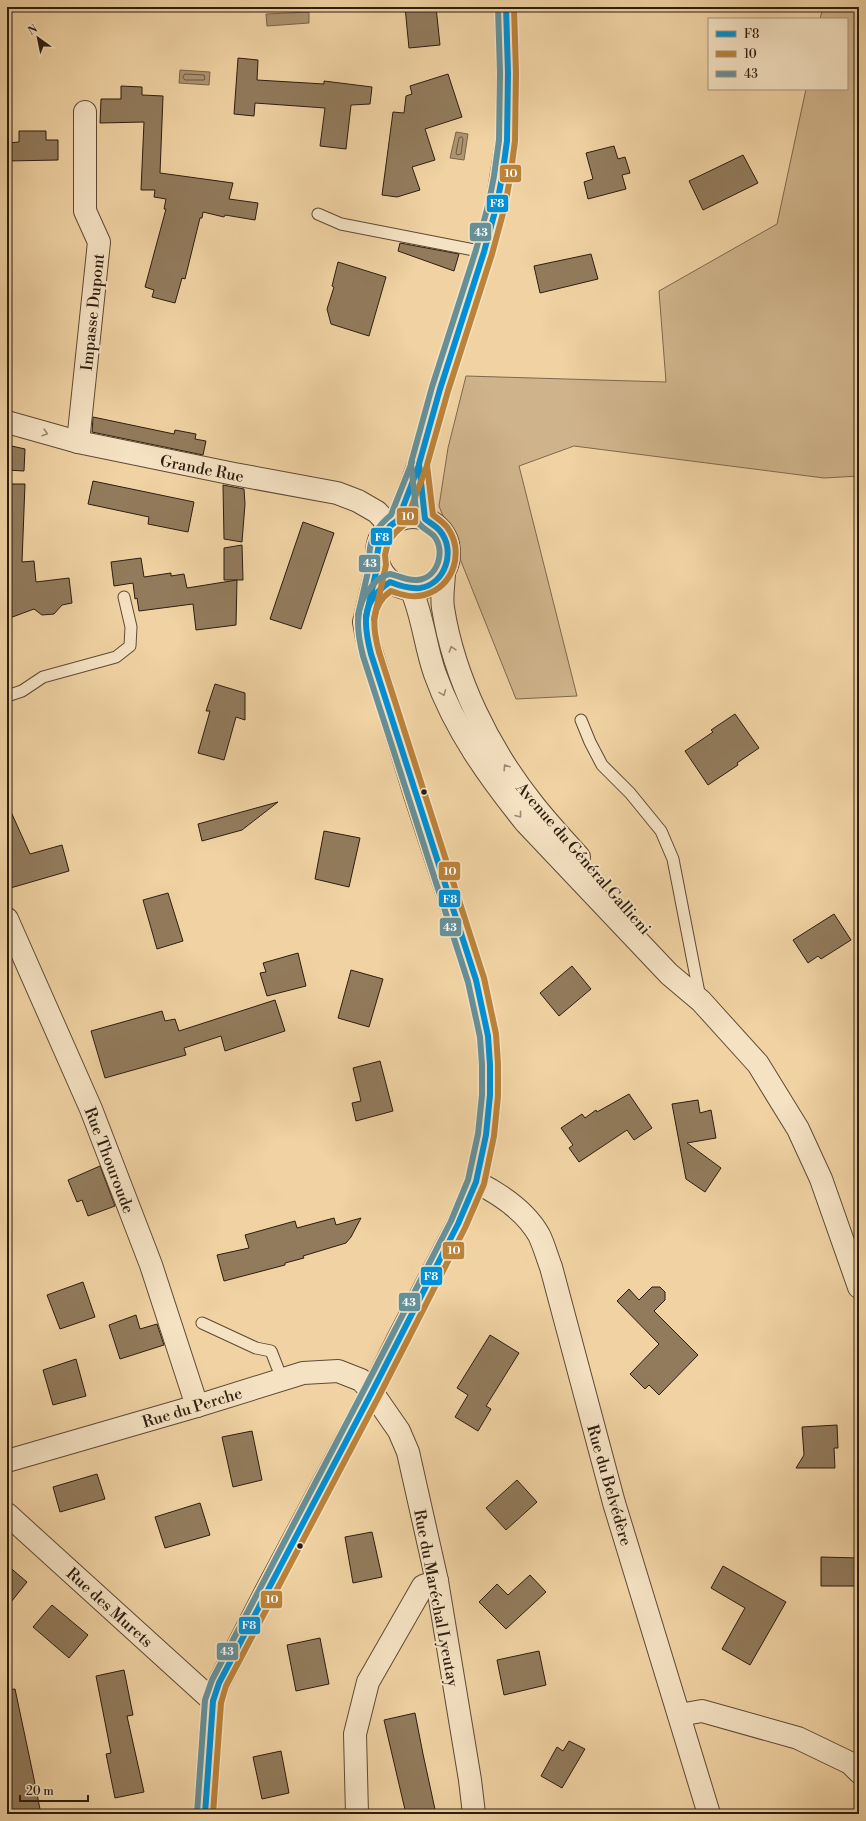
<svg xmlns="http://www.w3.org/2000/svg" width="866" height="1821" viewBox="0 0 866 1821" font-family="'Libre Bodoni',serif">
<style>
.green{fill:#cfb38a;stroke:#7e684d}
.water{fill:#ae9471;stroke:#7a644a}
.lines{fill:none;stroke-linecap:round;stroke-linejoin:round}
.shore{stroke:#6e5840;stroke-width:1}
.building{fill:#927b5c;stroke:#2d1d10}
.service-casing{stroke:#5e4a35;stroke-width:13}
.minor-casing{stroke:#5e4a35;stroke-width:24}
.tertiary-casing{stroke:#5e4a35;stroke-width:24}
.service{stroke:#f5e2c3;stroke-width:11}
.minor{stroke:#f5e2c3;stroke-width:22}
.tertiary{stroke:#f5e2c3;stroke-width:22}
.bus-1-casing{stroke:#f5e2c3;stroke-width:9}
.bus-2-casing{stroke:#f5e2c3;stroke-width:9}
.bus-3-casing{stroke:#f5e2c3;stroke-width:9}
.bus-1{stroke:#0090d7;stroke-width:6}
.bus-2{stroke:#bb8239;stroke-width:6}
.bus-3{stroke:#669098;stroke-width:6}
.oneway{stroke:#9b8972}
.bus-dot{fill:#2d1d10;stroke:#f5e2c3;stroke-width:1.5}
.labels{text-anchor:middle;stroke-width:4;stroke-linejoin:round;paint-order:stroke}
.street-label{font-size:16px;fill:#2d1d10;stroke:#f5e2c3}
.line-badge{stroke:#f5e2c3;stroke-width:1.5}
.badge-label{font-size:11px;text-anchor:middle;font-weight:bold;fill:#fff}
</style>
<rect width="100%" height="100%" fill="#f0d2a3"/>
<filter id="stains"><feTurbulence type="fractalNoise" baseFrequency=".005" numOctaves="4"/><feColorMatrix values="0 0 0 0 .2 0 0 0 0 .09 0 0 0 0 .02 0 0 0 .5 -.17"/></filter>
<radialGradient id="worn" r=".72"><stop offset=".6" stop-color="#630" stop-opacity="0"/><stop offset="1" stop-color="#630" stop-opacity=".3"/></radialGradient>
<path class="green" d="M823 7H859V476L824 478 574 446 519 466 577 696 516 699 439 506 448 448 466 376 666 382 659 291 777 224 806 89H847V19H820Z"/>
<g class="water">
<path d="M309 12V23L267 26 266 14Z"/>
<path d="M180 70 210 72 209 85 179 83Z"/>
<path d="M456 132 468 134 464 160 450 158Z"/>
</g>
<g class="lines">
<g class="shore">
<path d="M185 74 204 75 205 79 204 80H185L183 78Z"/>
<path d="M462 137 463 139 461 154 457 155 456 153 459 138Z"/>
</g>
</g>
<g class="building">
<path d="M405 7H436L440 45 409 48Z"/>
<path d="M238 58 258 60 257 80 324 84V81L372 87 370 104 351 105 346 149 320 146 325 108 255 103 254 116 234 114Z"/>
<path d="M448 74 462 117 425 129 435 160 412 167 420 190 397 197 382 195 393 112 404 113 406 96 412 94 410 86Z"/>
<path d="M121 86 142 87V95L163 96 160 173 233 183 229 199 258 203 255 220 225 215 224 217 203 212 202 218H200L185 279 182 278 175 303 152 297 154 290 145 287 166 209H164L166 199 154 197 155 190H141L144 122 100 123 101 99H121Z"/>
<path d="M19 131H46V140H58V160L7 161V143L19 142Z"/>
<path d="M614 146 618 159 625 157 630 173 622 175 626 189 588 199 584 182 593 179 586 153Z"/>
<path d="M743 155 758 183 703 210 689 181Z"/>
<path d="M400 243 459 254 454 271 398 251Z"/>
<path d="M591 254 598 279 540 293 534 266Z"/>
<path d="M338 262 386 277 369 336 331 324 327 309 334 287 332 286Z"/>
<path d="M93 417 174 434 175 430 196 434 195 439 206 441 203 455 92 432Z"/>
<path d="M7 445 25 449 24 471 7 470Z"/>
<path d="M93 481 194 502 188 532 148 524 149 517 88 504Z"/>
<path d="M9 484H25L22 562 34 561 36 582 69 578 72 603 62 605 54 614 42 615 34 609 7 619Z"/>
<path d="M223 485 244 489 245 504 242 542 224 539Z"/>
<path d="M303 522 334 533 301 629 270 619Z"/>
<path d="M242 545 243 580H224V548Z"/>
<path d="M141 558 144 577 171 573V576L184 574 187 588 237 580 236 625 196 630 193 604 139 611 137 598 135 599 133 583 114 586 111 562Z"/>
<path d="M215 684 245 693V720L236 717 224 760 198 753 210 711H206Z"/>
<path d="M735 714 759 748 737 763 738 765 708 785 685 751 713 732 711 730Z"/>
<path d="M278 802 242 830 202 841 198 824Z"/>
<path d="M7 803 30 854 62 845 69 871 7 889Z"/>
<path d="M324 831 360 838 349 887 315 879Z"/>
<path d="M168 893 183 941 157 949 143 900Z"/>
<path d="M834 914 851 940 821 959 818 956 808 963 793 940Z"/>
<path d="M298 953 306 986 267 996 260 973 266 972 263 963Z"/>
<path d="M572 966 591 989 559 1016 540 993Z"/>
<path d="M351 970 383 979 369 1027 338 1018Z"/>
<path d="M275 1000 285 1031 225 1051 221 1036 184 1048 186 1055 105 1078 91 1031 162 1011 165 1021 175 1019 179 1031Z"/>
<path d="M380 1061 393 1111 356 1121 352 1103 361 1101 353 1068Z"/>
<path d="M629 1094 652 1128 634 1140 627 1130 579 1162 569 1148 573 1145 561 1128 582 1114 585 1118 596 1110 597 1112Z"/>
<path d="M698 1100 700 1113 711 1110 716 1138 687 1143 721 1168 705 1192 686 1179 672 1104Z"/>
<path d="M100 1166 115 1206 88 1216 82 1200 77 1202 68 1180Z"/>
<path d="M334 1218 336 1225 361 1218 351 1237 346 1243 303 1256 304 1258 285 1263V1265L224 1281 217 1255 249 1248 245 1235 295 1221 297 1228Z"/>
<path d="M83 1282 95 1317 60 1329 47 1295Z"/>
<path d="M652 1287H660L665 1292V1300L654 1311 698 1355 659 1395 649 1385 645 1389 630 1374 659 1344 617 1301 629 1289 639 1300Z"/>
<path d="M136 1315 140 1329 157 1324 164 1345 120 1359 109 1325Z"/>
<path d="M490 1335 519 1353 486 1406 491 1409 478 1431 455 1417 468 1395 457 1388Z"/>
<path d="M76 1359 86 1396 53 1405 43 1370Z"/>
<path d="M837 1425 838 1448H834L835 1468H796L804 1455 802 1427Z"/>
<path d="M252 1431 262 1480 233 1487 222 1437Z"/>
<path d="M97 1474 105 1499 60 1512 53 1487Z"/>
<path d="M517 1480 537 1502 506 1530 486 1508Z"/>
<path d="M200 1503 210 1535 165 1548 155 1517Z"/>
<path d="M372 1532 382 1577 353 1583 345 1537Z"/>
<path d="M821 1557 859 1558V1586H821Z"/>
<path d="M7 1565 27 1582 7 1607Z"/>
<path d="M723 1566 786 1602 750 1665 722 1649 745 1608 711 1588Z"/>
<path d="M530 1575 546 1592 506 1629 479 1602 497 1584 508 1595Z"/>
<path d="M52 1605 88 1635 69 1658 33 1627Z"/>
<path d="M320 1638 329 1684 296 1691 287 1645Z"/>
<path d="M539 1651 546 1685 504 1695 497 1660Z"/>
<path d="M124 1670 133 1715 127 1716 144 1792 115 1798 106 1754 111 1753 96 1676Z"/>
<path d="M15 1689 33 1774 41 1814H7V1690Z"/>
<path d="M415 1713 423 1754 436 1814H406L384 1720Z"/>
<path d="M569 1741 585 1749 562 1788 541 1776 557 1747 563 1751Z"/>
<path d="M281 1751 289 1793 262 1799 253 1757Z"/>
</g>
<g class="lines">
<defs>
<g id="service">
<path d="M318 214 341 224 484 252"/>
<path d="M7 696 22 691 43 677 116 657 130 646 131 627 124 597"/>
<path d="M581 720 590 742 602 765 630 793 661 831 673 859 700 998"/>
<path d="M202 1323 256 1348 271 1351 282 1379"/>
</g>
<g id="minor">
<path d="M7 422 78 442 234 474 337 493 358 501 377 512 390 526"/>
<path d="M78 442 99 242 85 211V112"/>
<path d="M7 919 91 1109 151 1265 197 1406"/>
<path d="M476 1182C500 1194 525 1210 539 1235 544 1245 547 1257 551 1267L614 1503 709 1814"/>
<path d="M7 1461 197 1406 303 1373 338 1371 361 1380 372 1392 399 1431 408 1452 437 1581 470 1780 474 1814"/>
<path d="M7 1514 213 1701"/>
<path d="M679 1715 702 1711 798 1738 850 1763 859 1772"/>
<path d="M205 1814 213 1701 219 1683 263 1597 372 1392 398 1339 458 1224 476 1182 486 1135 490 1095V1065L488 1036 476 980 415 795 367 638 364 622 378 563"/>
<path d="M357 1814 355 1734 368 1682 423 1586 437 1581"/>
</g>
<g id="tertiary">
<circle cx="413" cy="553" r="36"/>
<path d="M398 520 419 464 440 389 484 252 497 204 507 141 508 73 506 7"/>
<path d="M444 571C444 583 441 596 443 608 454 678 489 749 533 804 547 822 563 839 579 857"/>
<path d="M411 589C423 616 425 646 435 674 455 730 489 777 526 823L669 974 701 1001 758 1064 798 1129 821 1179 859 1287"/>
</g>
</defs>
<use href="#service" class="service-casing"/>
<use href="#minor" class="minor-casing"/>
<use href="#tertiary" class="tertiary-casing"/>
<use href="#service" class="service"/>
<use href="#minor" class="minor"/>
<use href="#tertiary" class="tertiary"/>
<defs>
<g id="bus-1">
<path d="M366 617 378 563 377 555 380 539 390 526 398 520 419 465"/>
<path d="M205 1814 213 1701 219 1683 372 1392 458 1224 476 1182 486 1135 490 1095V1065L488 1036 476 980 371 654C363 623 361 601 390 582 400 586 409 589 420 588 446 584 456 550 440 531 436 526 430 523 425 519L419 464 440 389 484 252 497 204 502 177 507 141 508 73 506 7"/>
</g>
<g id="bus-2">
<path d="M374 619 386 565 385 555 388 542 396 532 405 524 426 468"/>
<path d="M213 1814 221 1703 226 1686 379 1396 465 1228 484 1184 494 1136 498 1096V1064L496 1034 484 978 379 652C373 629 369 606 391 591 402 595 412 598 424 595 454 587 465 551 447 527 443 522 437 518 433 515L427 465 448 391 492 254 505 206 510 178 515 141 516 73 514 7"/>
</g>
<g id="bus-3">
<path d="M358 615 370 563C367 543 376 527 391 515L412 462"/>
<path d="M197 1813 205 1700 212 1680 365 1388 451 1221 468 1180 478 1134 482 1095V1065L480 1037 468 982 363 656C357 632 353 606 372 586 376 581 383 575 390 574 400 576 407 581 417 580 438 578 446 551 434 536 429 531 421 528 417 521L411 463 432 387 476 250 489 202 494 176 499 140 500 73 498 7"/>
</g>
</defs>
<use href="#bus-1" class="bus-1-casing"/>
<use href="#bus-2" class="bus-2-casing"/>
<use href="#bus-3" class="bus-3-casing"/>
<use href="#bus-1" class="bus-1"/>
<use href="#bus-2" class="bus-2"/>
<use href="#bus-3" class="bus-3"/>
</g>
<defs><path id="oneway-chevron" d="M-2-3.5L2.5 0L-2 3.5" fill="none" stroke-width="1.6" stroke-linecap="round" stroke-linejoin="round"/></defs>
<g class="oneway">
<use href="#oneway-chevron" transform="translate(45 433) rotate(16)"/>
<use href="#oneway-chevron" transform="translate(452 649) rotate(-107)"/>
<use href="#oneway-chevron" transform="translate(443 693) rotate(69)"/>
<use href="#oneway-chevron" transform="translate(506 767) rotate(-123)"/>
<use href="#oneway-chevron" transform="translate(519 815) rotate(52)"/>
</g>
<g class="bus-dot">
<circle cx="424" cy="792" r="3.5"/>
<circle cx="300" cy="1546" r="3.5"/>
</g>
<g class="labels">
<g class="street-label">
<text transform="translate(92 312) rotate(-84)" y="6">Impasse Dupont</text>
<text transform="translate(202 468) rotate(11)" y="6">Grande Rue</text>
<text transform="translate(584 858) rotate(49)" y="6">Avenue du Général Gallieni</text>
<text transform="translate(110 1160) rotate(69)" y="6">Rue Thouroude</text>
<text transform="translate(192 1407) rotate(-17)" y="6">Rue du Perche</text>
<text transform="translate(610 1485) rotate(74)" y="6">Rue du Belvédère</text>
<text transform="translate(437 1598) rotate(79)" y="6">Rue du Maréchal Lyeutay</text>
<text transform="translate(110 1607) rotate(42)" y="6">Rue des Murets</text>
</g>
</g>
<g class="line-badge">
<rect x="499" y="164" width="23" height="19" rx="4" fill="#bb8239"/>
<rect x="486" y="194" width="23" height="19" rx="4" fill="#0090d7"/>
<rect x="469" y="222" width="23" height="20" rx="4" fill="#669098"/>
<rect x="396" y="507" width="23" height="19" rx="4" fill="#bb8239"/>
<rect x="370" y="527" width="23" height="19" rx="4" fill="#0090d7"/>
<rect x="358" y="554" width="23" height="19" rx="4" fill="#669098"/>
<rect x="438" y="861" width="23" height="20" rx="4" fill="#bb8239"/>
<rect x="438" y="889" width="23" height="19" rx="4" fill="#0090d7"/>
<rect x="439" y="917" width="23" height="20" rx="4" fill="#669098"/>
<rect x="442" y="1241" width="23" height="19" rx="4" fill="#bb8239"/>
<rect x="420" y="1266" width="23" height="20" rx="4" fill="#0090d7"/>
<rect x="398" y="1292" width="23" height="20" rx="4" fill="#669098"/>
<rect x="260" y="1590" width="23" height="19" rx="4" fill="#bb8239"/>
<rect x="238" y="1616" width="23" height="19" rx="4" fill="#0090d7"/>
<rect x="216" y="1642" width="23" height="19" rx="4" fill="#669098"/>
</g>
<g class="badge-label">
<text x="511" y="177">10</text>
<text x="497" y="207">F8</text>
<text x="481" y="236">43</text>
<text x="408" y="520">10</text>
<text x="382" y="541">F8</text>
<text x="370" y="567">43</text>
<text x="450" y="875">10</text>
<text x="450" y="903">F8</text>
<text x="450" y="931">43</text>
<text x="454" y="1254">10</text>
<text x="431" y="1280">F8</text>
<text x="409" y="1306">43</text>
<text x="272" y="1603">10</text>
<text x="249" y="1629">F8</text>
<text x="227" y="1655">43</text>
</g>
<rect width="866" height="1821" fill="none" stroke="#f0d2a3" stroke-width="24"/>
<rect x="8" y="8" width="850" height="1805" fill="none" stroke="#2d1d10" stroke-width="2"/>
<rect x="12" y="12" width="842" height="1797" fill="none" stroke="#2d1d10"/>
<rect x="708" y="18" width="140" height="72" fill="#f5e2c3" stroke="#a5937b"/>
<rect x="716" y="31" width="20" height="6" fill="#0090d7" stroke="#a5937b"/>
<text x="744" y="38" font-size="12" fill="#2d1d10">F8</text>
<rect x="716" y="51" width="20" height="6" fill="#bb8239" stroke="#a5937b"/>
<text x="744" y="58" font-size="12" fill="#2d1d10">10</text>
<rect x="716" y="71" width="20" height="6" fill="#669098" stroke="#a5937b"/>
<text x="744" y="78" font-size="12" fill="#2d1d10">43</text>
<g transform="translate(38 38) rotate(327)" stroke="#f5e2c3" stroke-width="3" paint-order="stroke">
<path d="M0-3L7 15L0 10L-7 15Z" fill="#2d1d10"/>
<text y="-6" font-size="11" font-weight="bold" text-anchor="middle" fill="#2d1d10">N</text>
</g>
<path d="M20 1795v6h68v-6" fill="none" stroke="#2d1d10" stroke-width="2"/>
<text x="26" y="1795" font-size="12" fill="#2d1d10" stroke="#f5e2c3" stroke-width="3" paint-order="stroke">20 m</text>
<rect width="100%" height="100%" filter="url(#stains)"/>
<rect width="100%" height="100%" fill="url(#worn)"/>
</svg>
